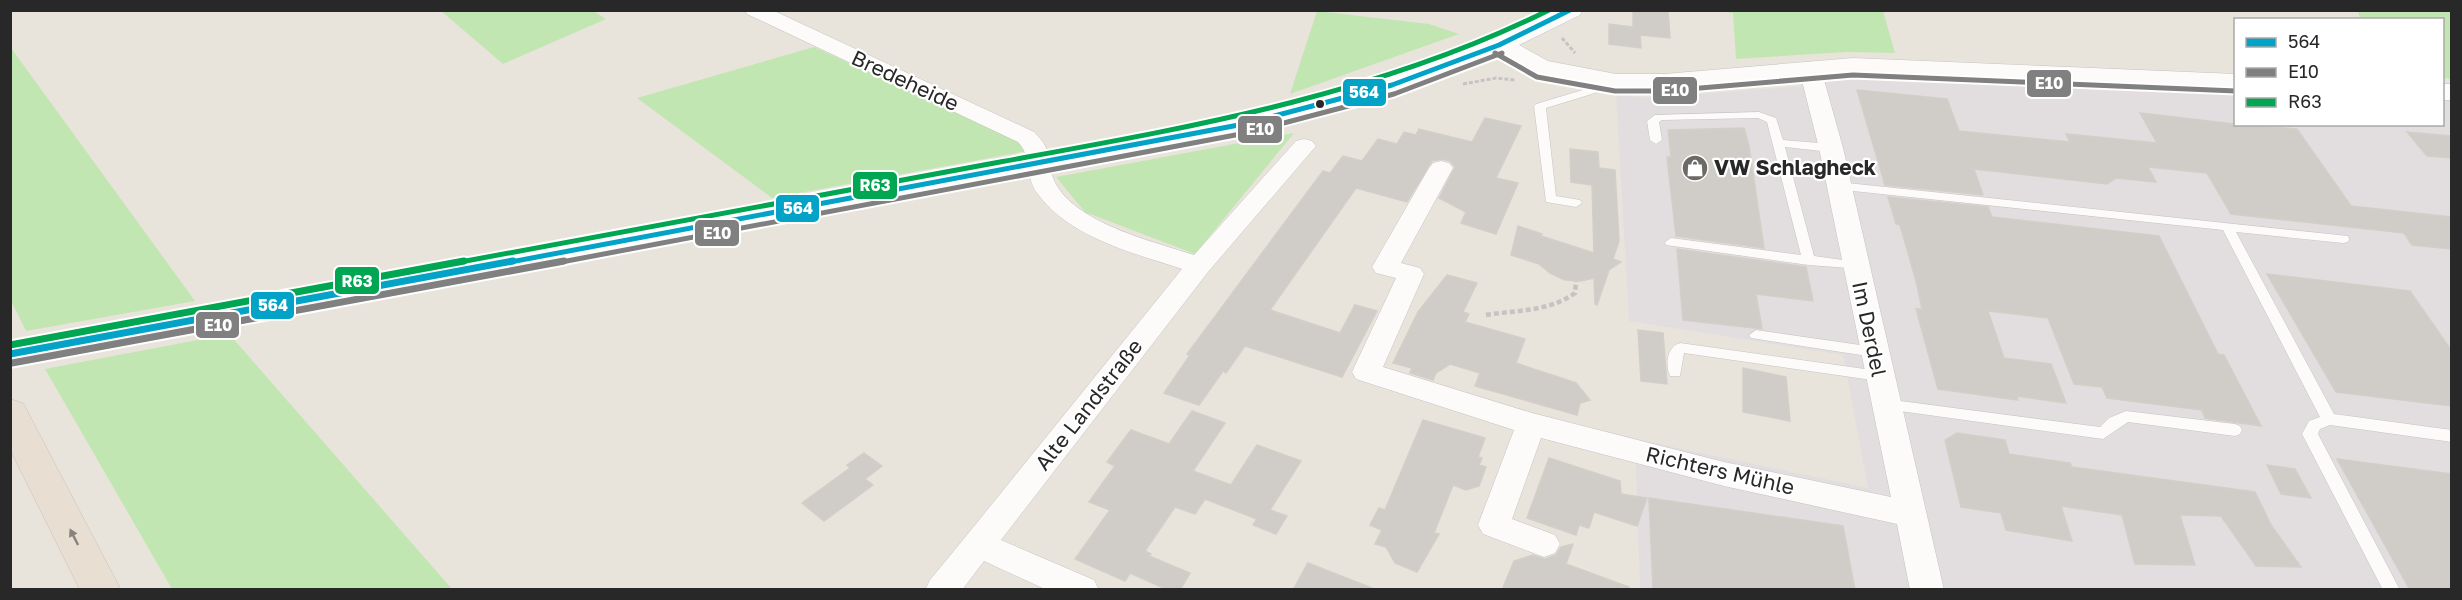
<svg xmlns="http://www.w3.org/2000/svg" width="2462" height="600" viewBox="0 0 2462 600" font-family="'Golos Text',sans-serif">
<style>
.industrial{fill:#e2dee0}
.green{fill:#c2e6b2}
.building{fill:#d0cdc8;stroke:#d2cfc9;stroke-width:1.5}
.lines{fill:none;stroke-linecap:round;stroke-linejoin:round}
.service-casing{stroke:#c4c3c3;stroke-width:1}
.minor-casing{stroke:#c4c3c3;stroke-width:1}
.secondary-casing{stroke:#c4c3c3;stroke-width:1}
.motorway-casing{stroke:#c4c2bf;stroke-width:1}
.path-far1{stroke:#c5c4c3;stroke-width:3;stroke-dasharray:4 2;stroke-linecap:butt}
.path{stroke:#c5c4c3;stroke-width:4.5;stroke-dasharray:5 3;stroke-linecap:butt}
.service{fill:#fcfbfa;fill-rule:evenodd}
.minor{fill:#fcfbfa;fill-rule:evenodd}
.secondary{fill:#fcfbfa;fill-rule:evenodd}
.motorway{fill:#e8ded2;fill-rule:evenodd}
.bus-1-far1-casing{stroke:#fff;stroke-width:9}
.bus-1-casing{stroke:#fff;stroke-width:11}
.bus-2-far1-casing{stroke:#fff;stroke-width:9}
.bus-2-casing{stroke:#fff;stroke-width:11}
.bus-3-far1-casing{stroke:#fff;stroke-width:9}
.bus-3-casing{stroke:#fff;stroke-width:11}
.bus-1-far1{stroke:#02a3c6;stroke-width:5}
.bus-1{stroke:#02a3c6;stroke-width:7}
.bus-2-far1{stroke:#808080;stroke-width:5}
.bus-2{stroke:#808080;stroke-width:7}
.bus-3-far1{stroke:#00a651;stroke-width:5}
.bus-3{stroke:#00a651;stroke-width:7}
.oneway{fill:#88837d}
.bus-dot{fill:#282828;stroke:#fff;stroke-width:2}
.labels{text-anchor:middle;stroke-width:4.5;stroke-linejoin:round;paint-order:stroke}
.street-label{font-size:21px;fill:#282828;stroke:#fff}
.poi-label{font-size:21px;font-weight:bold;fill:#282828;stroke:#fff;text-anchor:start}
.line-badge{stroke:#fff;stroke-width:2}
.badge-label{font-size:16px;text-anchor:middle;font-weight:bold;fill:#fff}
</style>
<rect width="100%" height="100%" fill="#e8e4dc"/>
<path class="industrial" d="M1861 72 2235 89 2236 124H2442L2443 99H2451V589H1640L1635 439 1868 488 1843 355 1629 321 1616 94 1649 98 1816 85Z"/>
<g class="green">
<path d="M592 10 606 19 503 64 441 11Z"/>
<path d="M1317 11 1429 24 1459 34 1290 94Z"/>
<path d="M1718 11H1883L1895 53 1847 52 1736 59 1733 13Z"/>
<path d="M2358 11H2451V79L2443 78 2442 20 2360 19Z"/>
<path d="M814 47 1038 149 772 198 637 98Z"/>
<path d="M11 48 195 301 26 331 11 301Z"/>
<path d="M1294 133 1195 254 1085 212 1056 177Z"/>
<path d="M229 334 452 589H172L45 369Z"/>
</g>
<g class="building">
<path d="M1633 10H1668L1670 38 1640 35 1641 48 1609 44V24L1633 27Z"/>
<path d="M1857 90 1947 99 1959 131 2070 142 2066 134 2157 143 2140 113 2235 124 2297 129 2351 206 2451 217V249L2412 245 2404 233 2231 214 2207 173 2148 167 2156 182 2116 178 2107 184 1974 169 1983 195 1885 185Z"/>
<path d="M1485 118 1521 126 1496 178 1518 183 1496 234 1461 223 1466 212 1439 198 1455 167 1450 161 1442 159 1432 161 1407 202 1356 188 1270 310 1340 333 1355 305 1377 311 1342 377 1245 346 1226 373 1223 371 1199 405 1164 393 1190 355 1187 354 1323 171 1330 173 1343 156 1362 161 1378 139 1397 144 1404 132 1416 135 1419 129 1472 142Z"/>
<path d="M1744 128 1749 146 1764 248 1676 236 1667 157H1671L1668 130Z"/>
<path d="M2407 132 2451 136V158L2427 156Z"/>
<path d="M1570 149 1598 152 1599 168 1615 170 1619 241 1613 259 1621 262 1609 270 1597 305 1595 304 1594 278 1581 281 1565 280 1550 273 1539 264 1511 255 1518 226 1542 234 1541 236 1594 253 1592 185 1571 182Z"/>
<path d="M1888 197 1988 207 1992 217 2159 236 2218 354 2224 355 2261 426 2205 418 2202 410 2107 398 2102 387 2074 384 2048 318 1988 311 2004 358 2051 364 2066 403 2017 396 2018 400 1938 389 1916 309H1922L1916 281 1900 225 1896 224Z"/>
<path d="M1677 249 1806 267 1813 301 1756 294 1762 329 1683 320Z"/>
<path d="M2267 274 2410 291 2451 350V406L2336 392Z"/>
<path d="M1447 275 1477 283 1463 312 1469 314 1465 322 1525 339 1516 363 1576 383 1590 400 1580 403 1577 415 1475 386 1480 373 1450 364 1436 373 1433 380 1410 373 1412 368 1393 363 1418 312Z"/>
<path d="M1638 330 1663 333 1667 384 1641 381Z"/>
<path d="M1743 368 1786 377 1790 421 1743 412Z"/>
<path d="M1192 411 1225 423 1193 471 1231 485 1257 445 1301 461 1270 510 1287 516 1276 534 1253 525 1257 519 1205 499 1195 514 1175 507 1145 551 1151 554 1149 556 1190 573 1180 590H1168L1130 573 1125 581 1075 559 1110 510 1089 502 1115 466 1107 462 1131 430 1169 444Z"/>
<path d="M1423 420 1485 438 1478 457 1482 458 1479 465 1486 467 1479 486 1466 490 1453 485 1434 533 1439 534 1417 572 1395 563 1386 547 1375 544 1382 530 1370 525 1379 508 1385 510Z"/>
<path d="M1957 433 2005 440 2009 454 2070 463 2072 467 2255 492 2271 525 2301 567 2256 566 2221 516 2180 515 2195 565 2135 564 2122 515 2061 506 2072 541 2006 530 2001 513 1961 507 1945 440Z"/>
<path d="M864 453 882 466 865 479 873 485 824 521 802 503 850 468 847 465Z"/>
<path d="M1549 458 1620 481 1621 494 1647 498 1637 526 1594 512 1589 528 1579 525 1576 535 1527 518Z"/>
<path d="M2337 459 2451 474V590H2410Z"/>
<path d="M2267 465 2295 469 2311 498 2281 494Z"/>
<path d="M1649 498 1843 526 1855 590H1653Z"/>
<path d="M1573 544 1566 564 1629 587V590H1502L1514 561 1533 555 1545 559 1556 555 1561 547Z"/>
<path d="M1308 563 1372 588V590H1293Z"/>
</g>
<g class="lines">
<defs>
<g id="service">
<path d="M1592 76 1598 79 1595 93 1546 108 1556 196 1580 200 1582 203 1576 207 1546 202 1534 106 1536 104 1586 89V79Z"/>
<path d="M1759 112 1776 118 1783 140 1831 144 1837 148 1831 152 1785 147 1814 256 1857 262 1864 266 1862 269 1809 265 1666 245 1665 242 1671 238 1801 255 1767 122 1758 118 1662 120 1659 122 1662 140 1656 144 1650 140 1647 121 1655 115Z"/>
<path d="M1838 182 2348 236 2349 239 2348 242 2343 243 2236 232 2334 414 2452 430V442L2330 425 2320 429 2318 434 2400 590H2383L2302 434 2309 421 2320 417 2223 230 1834 189 1832 186Z"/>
<path d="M1756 330 1874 347 1881 352 1874 357 1751 338 1749 335Z"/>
<path d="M1680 343 1879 371 1884 372 1886 376 1884 380 1879 381 1684 353 1680 376H1670C1665 364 1667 347 1680 343Z"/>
<path d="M1885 399 2100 427 2109 418 2126 411 2235 424 2240 426 2242 430 2240 434 2235 436 2128 422 2103 439 1885 409 1880 408 1878 404 1880 400Z"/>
</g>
<g id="minor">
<path d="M744 10H772L1034 132C1057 154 1045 166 1057 186 1080 224 1154 242 1194 255L1296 141 1304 139 1312 141 1316 146 1208 272 1001 540 1094 580 1099 590H1047L984 561 962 590H925L930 580 967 535 1182 269C1131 252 1070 238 1037 193 1025 177 1032 156 1018 142L747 14Z"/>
<path d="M1810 62 1818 64 1821 69 1843 148 1944 590H1910L1897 524 1724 486 1541 438 1512 519 1555 535 1560 544 1555 553 1544 557 1483 534 1478 525 1514 430 1356 379 1352 372 1396 278 1376 273 1372 267 1429 168 1433 163 1441 161 1449 163 1453 168 1401 263 1420 268 1424 274 1383 367 1532 413 1724 462 1891 497 1819 148 1799 69 1802 64Z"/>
</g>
<g id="secondary">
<path d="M1550 10H1583L1580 15 1519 45 1548 61 1616 74H1664L1853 58 2236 74V90L1853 74 1664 90H1616L1531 74 1497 55 1402 91 1244 132 10 366V342L1040 155 1242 116 1382 79 1490 39Z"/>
<rect x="2442" y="84" width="10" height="16"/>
</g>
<path id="motorway" d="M10 399 23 403 121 590H80L10 449Z"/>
</defs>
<use href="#service" class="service-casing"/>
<use href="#minor" class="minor-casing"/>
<use href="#secondary" class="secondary-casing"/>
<use href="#motorway" class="motorway-casing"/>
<g class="path-far1">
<path d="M1562 38 1575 53"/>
<path d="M1463 84 1496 78 1515 80"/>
</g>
<path class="path" d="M1486 315C1516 310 1549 312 1575 293L1576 281"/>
<use href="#service" class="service"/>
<use href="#minor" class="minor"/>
<use href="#secondary" class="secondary"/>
<use href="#motorway" class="motorway"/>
<defs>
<path id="bus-1-far1" d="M505 263 1244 124 1392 85 1499 45 1570 10"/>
<path id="bus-1" d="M10 354 513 261"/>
<g id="bus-2-far1">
<path d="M1495 53 1537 77 1615 91H1665L1853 75 2236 91"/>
<path d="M556 263 1246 133 1394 94 1502 53"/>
</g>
<path id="bus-2" d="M12 363 564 261"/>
<path id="bus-3-far1" d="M455 263C633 230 811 197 989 164 1180 129 1375 97 1549 10"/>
<path id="bus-3" d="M10 345 464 261"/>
</defs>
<use href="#bus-1-far1" class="bus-1-far1-casing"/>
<use href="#bus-1" class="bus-1-casing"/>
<use href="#bus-2-far1" class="bus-2-far1-casing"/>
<use href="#bus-2" class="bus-2-casing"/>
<use href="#bus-3-far1" class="bus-3-far1-casing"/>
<use href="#bus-3" class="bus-3-casing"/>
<use href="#bus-1-far1" class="bus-1-far1"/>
<use href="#bus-1" class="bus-1"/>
<use href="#bus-2-far1" class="bus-2-far1"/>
<use href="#bus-2" class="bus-2"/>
<use href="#bus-3-far1" class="bus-3-far1"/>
<use href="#bus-3" class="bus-3"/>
</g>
<defs><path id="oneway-solid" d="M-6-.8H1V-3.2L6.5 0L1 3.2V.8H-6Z" transform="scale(1.5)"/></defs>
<use class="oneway" href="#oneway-solid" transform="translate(74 537) rotate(-117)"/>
<defs>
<symbol id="shop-disc" viewBox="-11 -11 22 22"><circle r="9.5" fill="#6b6a67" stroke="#fff"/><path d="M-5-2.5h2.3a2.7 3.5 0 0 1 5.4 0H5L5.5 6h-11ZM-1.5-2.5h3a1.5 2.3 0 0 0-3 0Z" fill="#fff"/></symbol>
</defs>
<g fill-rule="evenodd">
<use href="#shop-disc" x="1680" y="153" width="30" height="30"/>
</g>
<circle class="bus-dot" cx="1320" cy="104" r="5"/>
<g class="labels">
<g class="street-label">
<text transform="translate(905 81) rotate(25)" y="7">Bredeheide</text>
<text transform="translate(1869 329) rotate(78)" y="7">Im Derdel</text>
<text transform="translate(1089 405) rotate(-52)" y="7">Alte Landstraße</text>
<text transform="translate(1720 471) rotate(13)" y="7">Richters Mühle</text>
</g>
<g class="poi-label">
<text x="1714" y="175">VW Schlagheck</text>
</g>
</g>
<g class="line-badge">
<rect x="2026" y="69" width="46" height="29" rx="6" fill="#808080"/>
<rect x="1652" y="76" width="46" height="29" rx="6" fill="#808080"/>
<rect x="1342" y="78" width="45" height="29" rx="6" fill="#02a3c6"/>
<rect x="1237" y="115" width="46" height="29" rx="6" fill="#808080"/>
<rect x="852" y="171" width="46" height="29" rx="6" fill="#00a651"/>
<rect x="775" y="194" width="45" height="29" rx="6" fill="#02a3c6"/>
<rect x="694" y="219" width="46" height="28" rx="6" fill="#808080"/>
<rect x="334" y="266" width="46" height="29" rx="6" fill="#00a651"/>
<rect x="250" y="291" width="45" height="29" rx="6" fill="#02a3c6"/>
<rect x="195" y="311" width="45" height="28" rx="6" fill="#808080"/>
</g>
<g class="badge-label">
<text x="2049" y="89">E10</text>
<text x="1675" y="96">E10</text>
<text x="1364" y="98">564</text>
<text x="1260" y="135">E10</text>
<text x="875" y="191">R63</text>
<text x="798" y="214">564</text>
<text x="717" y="239">E10</text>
<text x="357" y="287">R63</text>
<text x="273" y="311">564</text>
<text x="218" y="331">E10</text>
</g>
<rect width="2462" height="600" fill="none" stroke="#282828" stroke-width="24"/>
<rect x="2234" y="18" width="210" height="108" fill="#ffffff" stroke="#a9a9a9" stroke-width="1.5"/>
<rect x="2246" y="38" width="30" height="9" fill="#02a3c6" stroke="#a9a9a9" stroke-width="1.5"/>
<text x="2288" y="48" font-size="18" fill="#282828">564</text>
<rect x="2246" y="68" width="30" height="9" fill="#808080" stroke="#a9a9a9" stroke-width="1.5"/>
<text x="2288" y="78" font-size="18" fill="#282828">E10</text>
<rect x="2246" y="98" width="30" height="9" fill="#00a651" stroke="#a9a9a9" stroke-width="1.5"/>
<text x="2288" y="108" font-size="18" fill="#282828">R63</text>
</svg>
